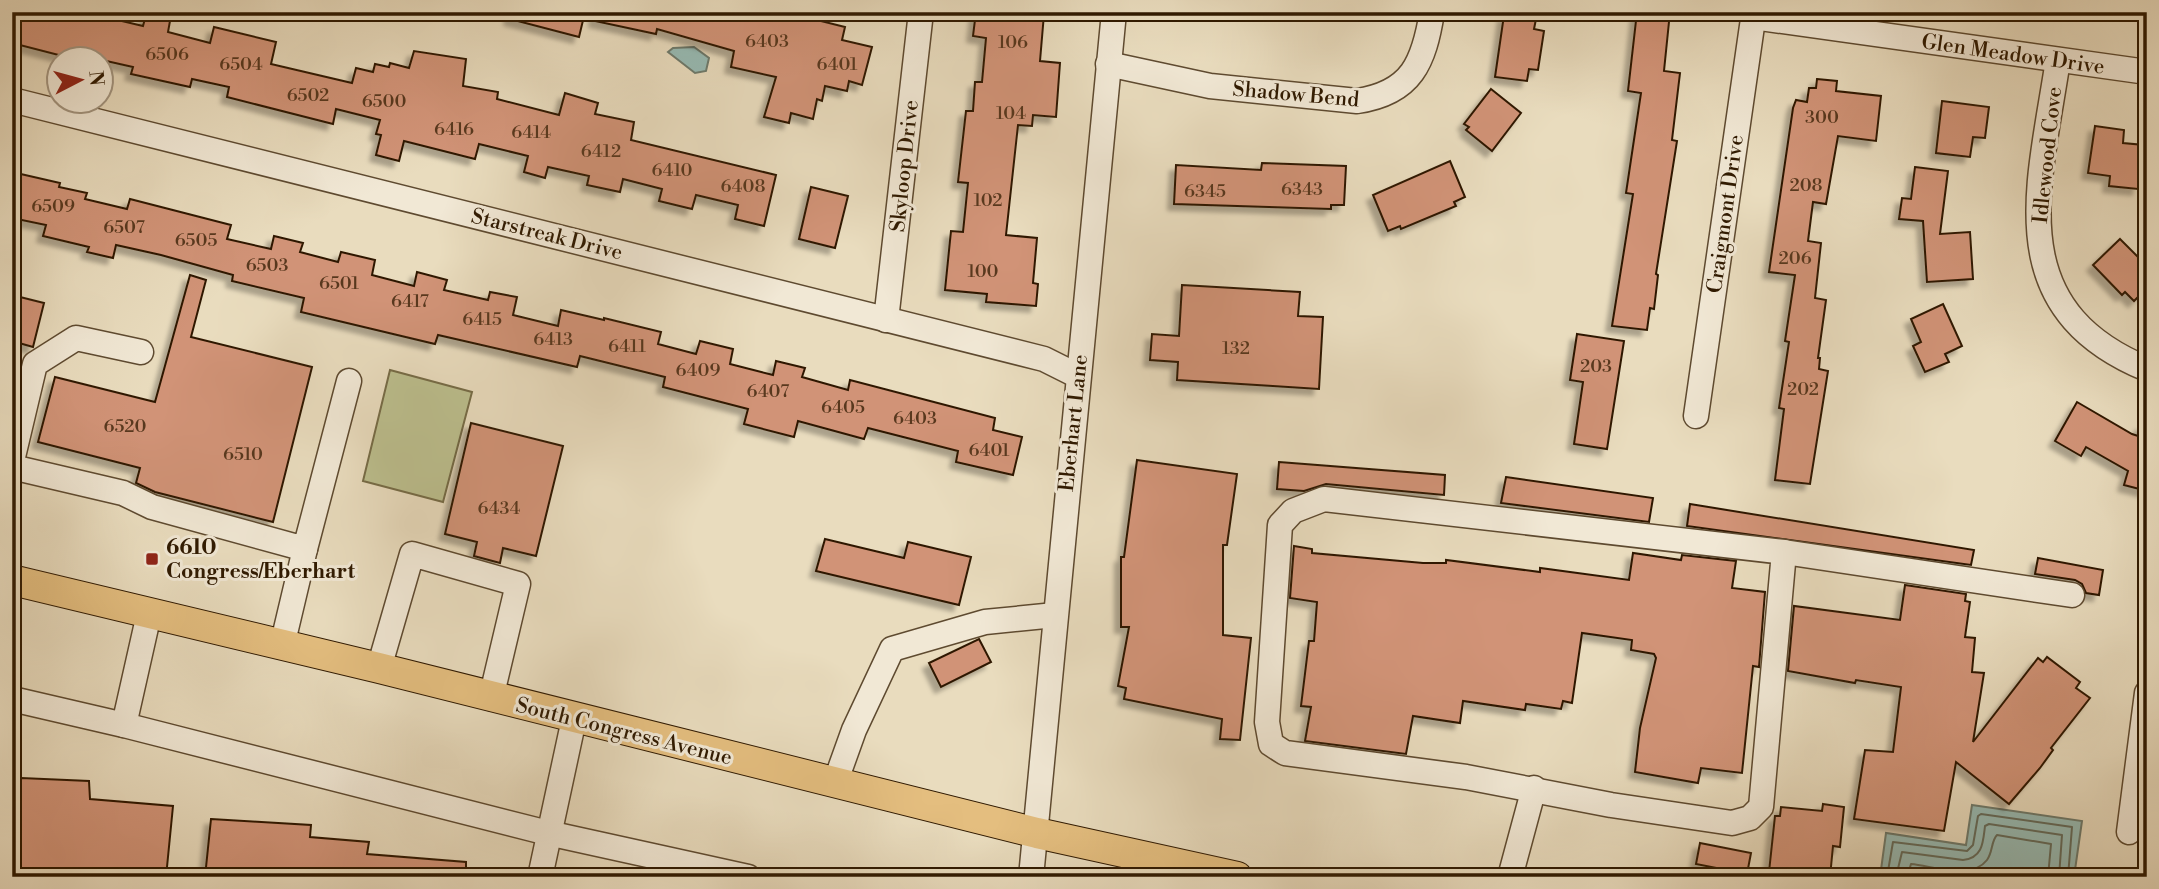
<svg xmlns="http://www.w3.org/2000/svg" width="2159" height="889" viewBox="0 0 2159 889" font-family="'Libre Bodoni',serif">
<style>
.green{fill:#bcbf8e;stroke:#766c47;stroke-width:2}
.water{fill:#97bbb4;stroke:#6d7a6c;stroke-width:2}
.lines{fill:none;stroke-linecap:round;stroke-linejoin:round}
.shore{stroke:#636a5a;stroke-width:2}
.building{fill:#d19377;stroke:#2f1900;stroke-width:2;filter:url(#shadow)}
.minor-casing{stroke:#5e4a30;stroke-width:27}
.major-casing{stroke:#2f1900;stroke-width:32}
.minor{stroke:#f1e8d5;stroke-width:24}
.major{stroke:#e4be7f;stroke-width:30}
.poi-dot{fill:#8f2418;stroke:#f1e8d5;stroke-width:2.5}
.labels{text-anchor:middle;stroke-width:6;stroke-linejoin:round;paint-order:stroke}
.number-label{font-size:18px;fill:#58381e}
.street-label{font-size:21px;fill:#2f1900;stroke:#f1e8d5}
.poi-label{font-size:21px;font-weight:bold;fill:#2f1900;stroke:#f1e8d5;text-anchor:start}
</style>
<defs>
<filter id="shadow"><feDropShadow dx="-6" dy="6" stdDeviation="2" flood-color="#0004"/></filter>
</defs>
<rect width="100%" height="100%" fill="#e9dcbe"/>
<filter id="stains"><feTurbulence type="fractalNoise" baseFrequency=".00286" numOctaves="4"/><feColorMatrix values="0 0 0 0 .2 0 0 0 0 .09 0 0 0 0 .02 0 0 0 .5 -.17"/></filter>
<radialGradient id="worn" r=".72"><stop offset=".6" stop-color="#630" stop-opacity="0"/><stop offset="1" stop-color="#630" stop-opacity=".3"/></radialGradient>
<path class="green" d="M390 370 472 392 443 502 363 481Z"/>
<g class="water">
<path d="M694 47 709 58 706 71 695 73 668 52 673 48Z"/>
<path d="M1972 805 2082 821 2074 877H1880L1886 833 1966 845Z"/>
</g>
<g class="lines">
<g class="shore">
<path d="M1887 877 1893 842 1967 851 1973 845 1978 816 1981 814 2072 827 2068 877"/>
<path d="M1896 877 1902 852 1963 860C1983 858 1983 842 1985 826L1989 824 2062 835 2059 877"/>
<path d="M1907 877 1911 864C1933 866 1971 881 1987 860 1993 852 1991 841 1997 835L2051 844 2048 877"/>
</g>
</g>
<g class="building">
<path d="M12 12H84L143 26 146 15 170 21 168 32 210 43 214 27 276 42 271 64 352 83 356 68 373 72 375 64 389 67 390 63 409 68 414 51 466 59 463 86 498 92 497 99 559 115 565 93 598 103 595 114 634 122 631 140 776 175 764 226 735 219 738 205 696 195 692 209 659 201 662 189 623 179 620 192 587 185 589 176 548 167 545 178 524 172 528 156 479 144 475 159 404 141 399 161 376 155 381 135 376 134 380 120 336 109 333 124 227 97 229 87 192 79 190 87 131 74 133 67 102 60H78L12 43Z"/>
<path d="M511 12H585L579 37 510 19Z"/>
<path d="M596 12H785L845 27 842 40 872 47 862 85 849 81 847 91 825 86 822 101 817 99 813 119 791 113 789 123 764 117 776 77 731 67 734 51 657 29 656 34 595 21Z"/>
<path d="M976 12 1044 14 1040 61 1060 63 1056 117 1033 115 1032 126 1018 125 1006 235 1037 238 1033 283 1038 284 1036 306 986 302 987 294 945 290 951 231 963 232 968 183 958 182 966 111H973L975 82H982L986 38 973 36Z"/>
<path d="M1637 12H1670L1664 71 1680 73 1672 140 1677 141 1656 274 1658 275 1654 309 1650 308 1647 330 1612 326 1633 194 1626 193 1641 93 1628 91Z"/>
<path d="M1504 15 1536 19 1534 29 1544 31 1538 70 1529 69 1527 81 1495 77Z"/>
<path d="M1817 79 1837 81 1836 91 1881 96 1876 141 1838 136 1826 204 1813 202 1808 241 1821 243 1815 298 1826 300 1818 358H1820L1819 369 1828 371 1810 484 1775 480 1784 409 1779 408 1789 342 1785 341 1795 275 1769 272 1793 108 1796 100 1807 102 1809 88H1816Z"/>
<path d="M1491 89 1521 113 1492 151 1466 130 1469 127 1464 124Z"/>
<path d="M1942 101 1989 107 1985 138 1973 137 1970 157 1936 153Z"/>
<path d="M2095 126 2124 130 2123 143 2144 145 2138 189 2109 186 2110 176 2088 173Z"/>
<path d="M1450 161 1465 197 1454 202 1456 206 1401 229 1400 226 1388 231 1373 195Z"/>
<path d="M1262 163 1346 166 1344 205H1331V209L1174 204 1176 165 1261 170Z"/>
<path d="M1915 167 1948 171 1940 234 1970 232 1973 279 1927 282 1923 221 1899 219 1902 198 1911 199Z"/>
<path d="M12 172 60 183 59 187 87 193 85 199 127 209 130 199 231 225 227 239 271 249 274 236 303 243 300 252 338 262 341 252 375 260 372 275 414 286 417 272 447 280 444 290 488 300 490 292 517 297 513 315 558 326 561 310 604 320V318L661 332 658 344 696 354 700 341 733 349 730 364 773 375 776 361 805 368 802 377 848 390 850 380 995 418 993 430 1022 437 1013 475 956 462 958 451 868 428 864 439 798 421 794 437 744 424 748 409 663 387 665 377 580 356 577 367 438 335 435 344 301 312 304 298 232 281 233 275 161 255 116 245 113 258 87 252 89 247 43 236 46 225 12 218Z"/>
<path d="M811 187 848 196 835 248 799 239Z"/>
<path d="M2120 239 2147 266V288L2134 301 2125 292 2122 295 2093 265Z"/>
<path d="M190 275 206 280 191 337 312 367 273 522 155 492 136 483 140 468 38 442 55 377 155 402Z"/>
<path d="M1182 285 1300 292 1298 316 1323 317 1319 389 1177 380 1178 362 1150 360 1152 334 1179 336Z"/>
<path d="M12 295 44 303 33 347 12 341Z"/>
<path d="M1943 304 1962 346 1945 354 1949 362 1925 372 1913 346 1921 342 1911 319Z"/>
<path d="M1577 334 1624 341 1607 449 1574 444 1583 382 1570 380Z"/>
<path d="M2077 402 2132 434 2138 436 2141 425 2147 426V491L2124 485 2128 471 2086 447 2081 456 2055 441Z"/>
<path d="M471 423 563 446 536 556 503 548 500 563 474 556 477 542 445 534Z"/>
<path d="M1137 460 1237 474 1227 545H1223V635L1251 638 1240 740 1220 739 1222 719 1124 699 1126 688 1118 686 1129 627H1121V557H1124Z"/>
<path d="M1279 462 1445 475 1444 495 1326 484 1304 491 1277 489Z"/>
<path d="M1506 477 1653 498 1649 522 1501 503Z"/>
<path d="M1690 504 1974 550 1971 565 1687 526Z"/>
<path d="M825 539 904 558 908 542 971 557 959 605 816 571Z"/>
<path d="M1294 546 1312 549V553L1423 563H1446V560L1540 572V568L1629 580 1633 553 1681 560 1682 555 1736 561 1732 588 1765 592 1759 667 1753 666 1742 773 1701 768 1698 783 1635 772 1640 728 1656 658 1654 654 1631 650 1632 640 1582 633 1572 703 1563 701 1561 709 1526 704 1525 710 1463 701 1460 723 1413 716 1406 754 1305 741 1311 707 1301 706 1309 641H1314L1317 602 1290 598Z"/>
<path d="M2038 558 2103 570 2099 595 2086 593 2082 584 2075 580 2035 574Z"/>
<path d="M1905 585 1966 594 1965 601 1970 602 1965 637 1975 638 1972 672 1984 673 1973 742 2038 658 2043 662 2047 657 2080 682 2076 688 2090 698 2051 748 2053 750 2040 768 2009 804 1956 762 1944 831 1854 819 1865 750 1893 752 1901 687 1856 680 1855 683 1788 671 1794 606 1900 620Z"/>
<path d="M979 639 991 662 941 687 929 663Z"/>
<path d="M21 778 89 781 90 799 173 806 166 877H14Z"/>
<path d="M1823 804 1844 807 1840 847 1833 846 1830 877 1769 872 1775 816H1780L1781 807 1822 811Z"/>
<path d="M211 819 311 825 310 837 369 842 367 854 466 862V877H205Z"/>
<path d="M1700 843 1751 853 1747 874 1696 864Z"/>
</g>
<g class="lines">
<defs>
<g id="minor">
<path d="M1753 17 2147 72"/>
<path d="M2058 60C2039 186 1999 308 2147 369"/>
<path d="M1108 64 1210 86 1357 101C1412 93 1424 62 1432 12"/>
<path d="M12 100 1044 359 1078 376"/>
<path d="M886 320 921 12"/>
<path d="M1696 416 1754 12"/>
<path d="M12 461 35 364 76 338 141 352"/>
<path d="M12 467 123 493 152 507 305 549 349 381"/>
<path d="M1324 499 1784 552 1761 807 1750 818 1732 823 1611 805 1466 777 1285 753 1271 744 1267 722 1280 525 1293 511Z"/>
<path d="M1784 552 2072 595"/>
<path d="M149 614 124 725 548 833 748 877"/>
<path d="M282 646 305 549"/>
<path d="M379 668 412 554 518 584 491 698"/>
<path d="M12 699 124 725"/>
<path d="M835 783 854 730 892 649 985 622 1055 615"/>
<path d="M2129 832 2147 693"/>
<path d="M540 877 574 719"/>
<path d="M1031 877 1114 12"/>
<path d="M1510 877 1534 788"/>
</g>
<path id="major" d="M12 580 379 668 1037 833 1237 877"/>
</defs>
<use href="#minor" class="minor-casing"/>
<use href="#major" class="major-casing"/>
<use href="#minor" class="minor"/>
<use href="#major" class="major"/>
</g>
<rect class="poi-dot" x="145" y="552" width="14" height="14" rx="3.5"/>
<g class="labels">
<g class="number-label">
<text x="767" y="47">6403</text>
<text x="1013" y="48">106</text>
<text x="167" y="60">6506</text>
<text x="241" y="70">6504</text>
<text x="837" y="70">6401</text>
<text x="308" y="101">6502</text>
<text x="384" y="107">6500</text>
<text x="1011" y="119">104</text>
<text x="1822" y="123">300</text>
<text x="454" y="135">6416</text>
<text x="531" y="138">6414</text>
<text x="601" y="157">6412</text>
<text x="672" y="176">6410</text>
<text x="1806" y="191">208</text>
<text x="743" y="192">6408</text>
<text x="1302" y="195">6343</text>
<text x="1205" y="197">6345</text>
<text x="988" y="206">102</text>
<text x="53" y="212">6509</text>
<text x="124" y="233">6507</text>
<text x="196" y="246">6505</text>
<text x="1795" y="264">206</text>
<text x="267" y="271">6503</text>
<text x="983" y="277">100</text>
<text x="339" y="289">6501</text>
<text x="410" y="307">6417</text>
<text x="482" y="325">6415</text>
<text x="553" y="345">6413</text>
<text x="627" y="352">6411</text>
<text x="1236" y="354">132</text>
<text x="1596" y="372">203</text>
<text x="698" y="376">6409</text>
<text x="1803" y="395">202</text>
<text x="768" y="397">6407</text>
<text x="843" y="413">6405</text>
<text x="915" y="424">6403</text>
<text x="125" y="432">6520</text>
<text x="989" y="456">6401</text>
<text x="243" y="460">6510</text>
<text x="499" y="514">6434</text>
</g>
<g class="street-label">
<text transform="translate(2013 54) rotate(8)" y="7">Glen Meadow Drive</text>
<text transform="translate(1296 94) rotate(5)" y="7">Shadow Bend</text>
<text transform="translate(2047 155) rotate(-84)" y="7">Idlewood Cove</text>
<text transform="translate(904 166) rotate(-84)" y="7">Skyloop Drive</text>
<text transform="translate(1725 214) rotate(-82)" y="7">Craigmont Drive</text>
<text transform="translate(547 234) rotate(14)" y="7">Starstreak Drive</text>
<text transform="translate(1073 423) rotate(-84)" y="7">Eberhart Lane</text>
<text transform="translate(624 731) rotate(14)" y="7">South Congress Avenue</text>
</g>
<g class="poi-label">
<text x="166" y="554">6610<tspan x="166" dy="24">Congress/Eberhart</tspan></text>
</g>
</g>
<rect width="2159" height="889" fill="none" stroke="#e9dcbe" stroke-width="42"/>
<rect x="14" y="14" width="2131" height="861" fill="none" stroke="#2f1900" stroke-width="3.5"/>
<rect x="21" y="21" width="2117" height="847" fill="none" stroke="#2f1900" stroke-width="2"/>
<g transform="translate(80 80) rotate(84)"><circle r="33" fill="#f1e8d5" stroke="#a39580" stroke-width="2"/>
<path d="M0-5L12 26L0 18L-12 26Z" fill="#8f2418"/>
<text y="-10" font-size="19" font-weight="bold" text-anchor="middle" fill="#2f1900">N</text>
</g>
<rect width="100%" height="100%" filter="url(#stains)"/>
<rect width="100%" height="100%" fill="url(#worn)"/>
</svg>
